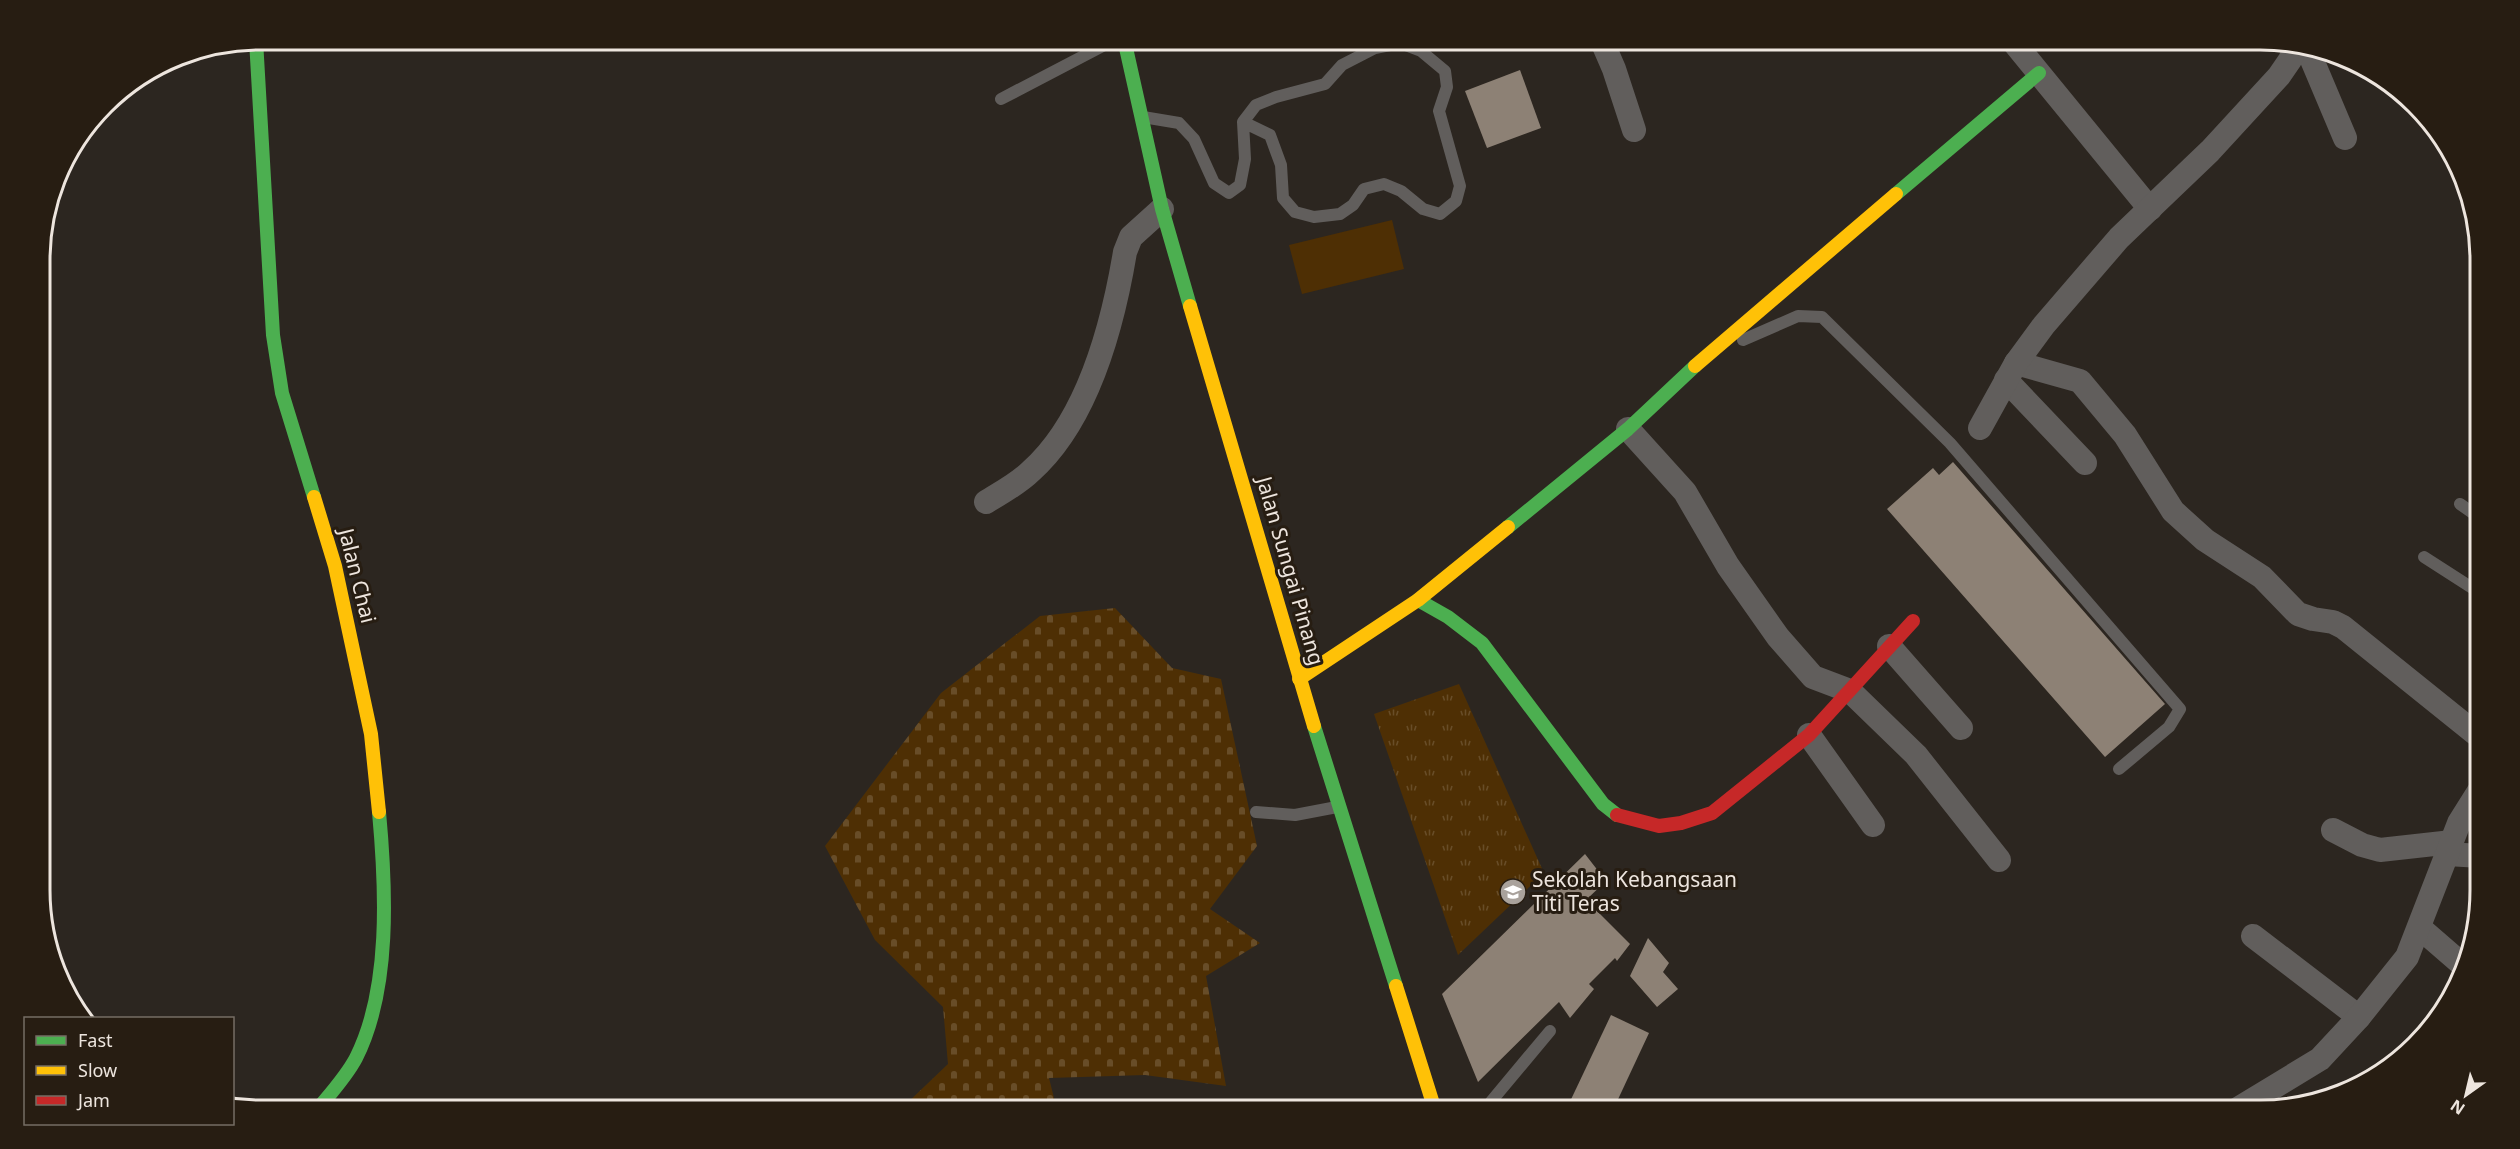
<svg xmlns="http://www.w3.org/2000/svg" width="2520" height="1149" viewBox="0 0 2520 1149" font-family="'Noto Sans',sans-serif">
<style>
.grass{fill:url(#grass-tufts)}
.cemetery{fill:url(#cemetery-stones)}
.pitch{fill:#4e2f04}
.building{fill:#8d8175}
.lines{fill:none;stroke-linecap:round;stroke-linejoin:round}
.lane{stroke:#615e5c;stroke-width:12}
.street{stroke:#615e5c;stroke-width:24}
.fast{stroke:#4caf50;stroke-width:14}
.slow{stroke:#ffc107;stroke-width:14}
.jam{stroke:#c62828;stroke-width:14}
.labels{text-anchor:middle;stroke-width:6;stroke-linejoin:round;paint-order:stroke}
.street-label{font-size:21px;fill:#ede5de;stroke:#271d12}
.poi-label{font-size:21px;fill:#ede5de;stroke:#271d12;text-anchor:start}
.rim{fill:none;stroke:#ede5de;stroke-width:3}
</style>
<defs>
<pattern id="grass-tufts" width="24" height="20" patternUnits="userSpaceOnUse" patternTransform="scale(1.5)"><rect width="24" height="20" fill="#4e2f04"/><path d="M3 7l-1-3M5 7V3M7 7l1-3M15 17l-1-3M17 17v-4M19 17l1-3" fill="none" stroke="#684d28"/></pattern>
<pattern id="cemetery-stones" width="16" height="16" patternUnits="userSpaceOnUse" patternTransform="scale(1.5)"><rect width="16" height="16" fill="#4e2f04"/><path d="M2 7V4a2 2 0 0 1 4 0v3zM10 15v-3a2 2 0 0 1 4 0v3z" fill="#684d28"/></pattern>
</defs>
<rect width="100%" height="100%" fill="#2c2620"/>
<path class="grass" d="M1459 684 1544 873 1458 955 1374 714Z"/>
<path class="cemetery" d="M1115 608 1172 668 1221 679 1257 846 1210 909 1260 943 1206 976 1226 1086 1145 1075 1049 1078 1057 1110H916L904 1106 948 1064 943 1007 875 940 825 846 941 693 1040 616Z"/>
<path class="pitch" d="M1392 220 1404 269 1302 294 1289 245Z"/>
<g class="building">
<path d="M1520 70 1541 128 1487 148 1465 91Z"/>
<path d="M1953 462 2165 704 2105 757 1887 509 1933 468 1939 475Z"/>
<path d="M1585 854 1606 881 1586 900 1630 944 1617 961 1615 958 1589 984 1594 989 1570 1018 1559 1002 1478 1082 1442 994Z"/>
<path d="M1648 938 1669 963 1663 972 1678 989 1657 1007 1630 976Z"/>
<path d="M1611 1015 1649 1033 1613 1110H1566Z"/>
</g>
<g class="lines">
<g class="lane">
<path d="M1001 99 1116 39"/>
<path d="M1143 117 1179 123 1194 139 1214 183 1229 193 1240 185 1245 159 1243 122 1256 105 1276 97 1325 84 1342 65 1375 48 1400 43 1421 51 1445 71 1447 87 1439 111 1460 186 1456 201 1440 214 1423 209 1401 191 1384 184 1364 189 1353 205 1340 214 1314 217 1295 212 1283 198 1281 165 1270 135 1243 122"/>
<path d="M1743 340 1798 316 1822 317 1950 443 2180 709 2169 727 2119 769"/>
<path d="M2460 504 2480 518"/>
<path d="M2424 557 2480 593"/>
<path d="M1256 812 1295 815 1337 807"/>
<path d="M1484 1110 1550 1031"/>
</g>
<g class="street">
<path d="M1601 39 1614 69 1634 130"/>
<path d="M2011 39 2150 209"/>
<path d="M2307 48 2345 138"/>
<path d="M2016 363 2080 381 2125 435 2173 511 2205 540 2262 577 2298 614 2313 619 2333 622 2343 627 2481 738"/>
<path d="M2006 380 2085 463"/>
<path d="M1980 428 2016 363 2044 325 2119 238 2210 151 2279 76 2290 60 2296 46"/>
<path d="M1628 429 1685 492 1728 566 1778 637 1813 677 1850 691 1916 755 1999 860"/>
<path d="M986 502C1002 492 1018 484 1031 471 1088 420 1113 324 1125 252L1131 237 1162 209"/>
<path d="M1889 646 1961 728"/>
<path d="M1809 735 1873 825"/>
<path d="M2333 830 2362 845 2380 850 2452 842"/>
<path d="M2447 854 2481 856"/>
<path d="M2420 928 2465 967"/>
<path d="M2253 936 2359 1017"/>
<path d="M2236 1110 2320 1059 2359 1017 2407 957 2459 823 2481 788"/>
</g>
<g class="fast">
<path d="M1124 39 1162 209 1190 306"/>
<path d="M256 40 273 335 282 393 314 497"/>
<path d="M1896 194 2039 73"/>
<path d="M1508 527 1628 429 1695 366"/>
<path d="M1418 600 1448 617 1482 643 1603 804 1617 815"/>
<path d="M1314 726 1396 986"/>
<path d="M317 1110C330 1094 346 1077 356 1058 391 989 386 888 379 812"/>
</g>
<g class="slow">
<path d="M1190 306 1314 726"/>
<path d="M1695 366 1896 194"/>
<path d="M314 497 335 566 371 734 379 812"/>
<path d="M1299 679 1418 600 1508 527"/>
<path d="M1396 986 1435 1110"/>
</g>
<path class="jam" d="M1617 815 1659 826 1681 823 1712 813 1809 735 1913 621"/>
</g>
<defs>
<symbol id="school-disc" viewBox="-11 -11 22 22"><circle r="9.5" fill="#a9a29c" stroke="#271d12"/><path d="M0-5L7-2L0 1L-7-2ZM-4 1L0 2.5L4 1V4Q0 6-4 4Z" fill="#fff"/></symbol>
</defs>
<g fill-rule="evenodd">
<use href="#school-disc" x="1498" y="877" width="30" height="30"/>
</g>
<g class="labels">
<g class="street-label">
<text transform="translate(1290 571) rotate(74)" y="7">Jalan Sungai Pinang</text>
<text transform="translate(357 576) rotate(76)" y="7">Jalan Chai</text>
</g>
<g class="poi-label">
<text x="1532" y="887">Sekolah Kebangsaan<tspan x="1532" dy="24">Titi Teras</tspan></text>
</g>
</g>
<path d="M0 0H2520V1149H0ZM260 50H2260A210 210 0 0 1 2470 260V890A210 210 0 0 1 2260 1100H260A210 210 0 0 1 50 890V260A210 210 0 0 1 260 50Z" fill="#271d12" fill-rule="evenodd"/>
<path class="rim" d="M260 50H2260A210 210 0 0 1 2470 260V890A210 210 0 0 1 2260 1100H260A210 210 0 0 1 50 890V260A210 210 0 0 1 260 50Z"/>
<rect x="24" y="1017" width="210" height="108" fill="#271d12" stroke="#766d64" stroke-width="1.5"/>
<rect x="36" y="1036" width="30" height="9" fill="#4caf50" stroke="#766d64" stroke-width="1.5"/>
<text x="78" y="1047" font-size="18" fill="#ede5de">Fast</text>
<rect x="36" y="1066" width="30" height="9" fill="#ffc107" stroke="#766d64" stroke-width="1.5"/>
<text x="78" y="1077" font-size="18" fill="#ede5de">Slow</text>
<rect x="36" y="1096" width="30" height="9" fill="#c62828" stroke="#766d64" stroke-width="1.5"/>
<text x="78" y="1107" font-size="18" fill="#ede5de">Jam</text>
<g transform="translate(2466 1095) rotate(214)" stroke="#271d12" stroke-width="4.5" paint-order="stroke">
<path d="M0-4.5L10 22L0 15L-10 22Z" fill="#ede5de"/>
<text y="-9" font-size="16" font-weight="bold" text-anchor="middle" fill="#ede5de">N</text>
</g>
</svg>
